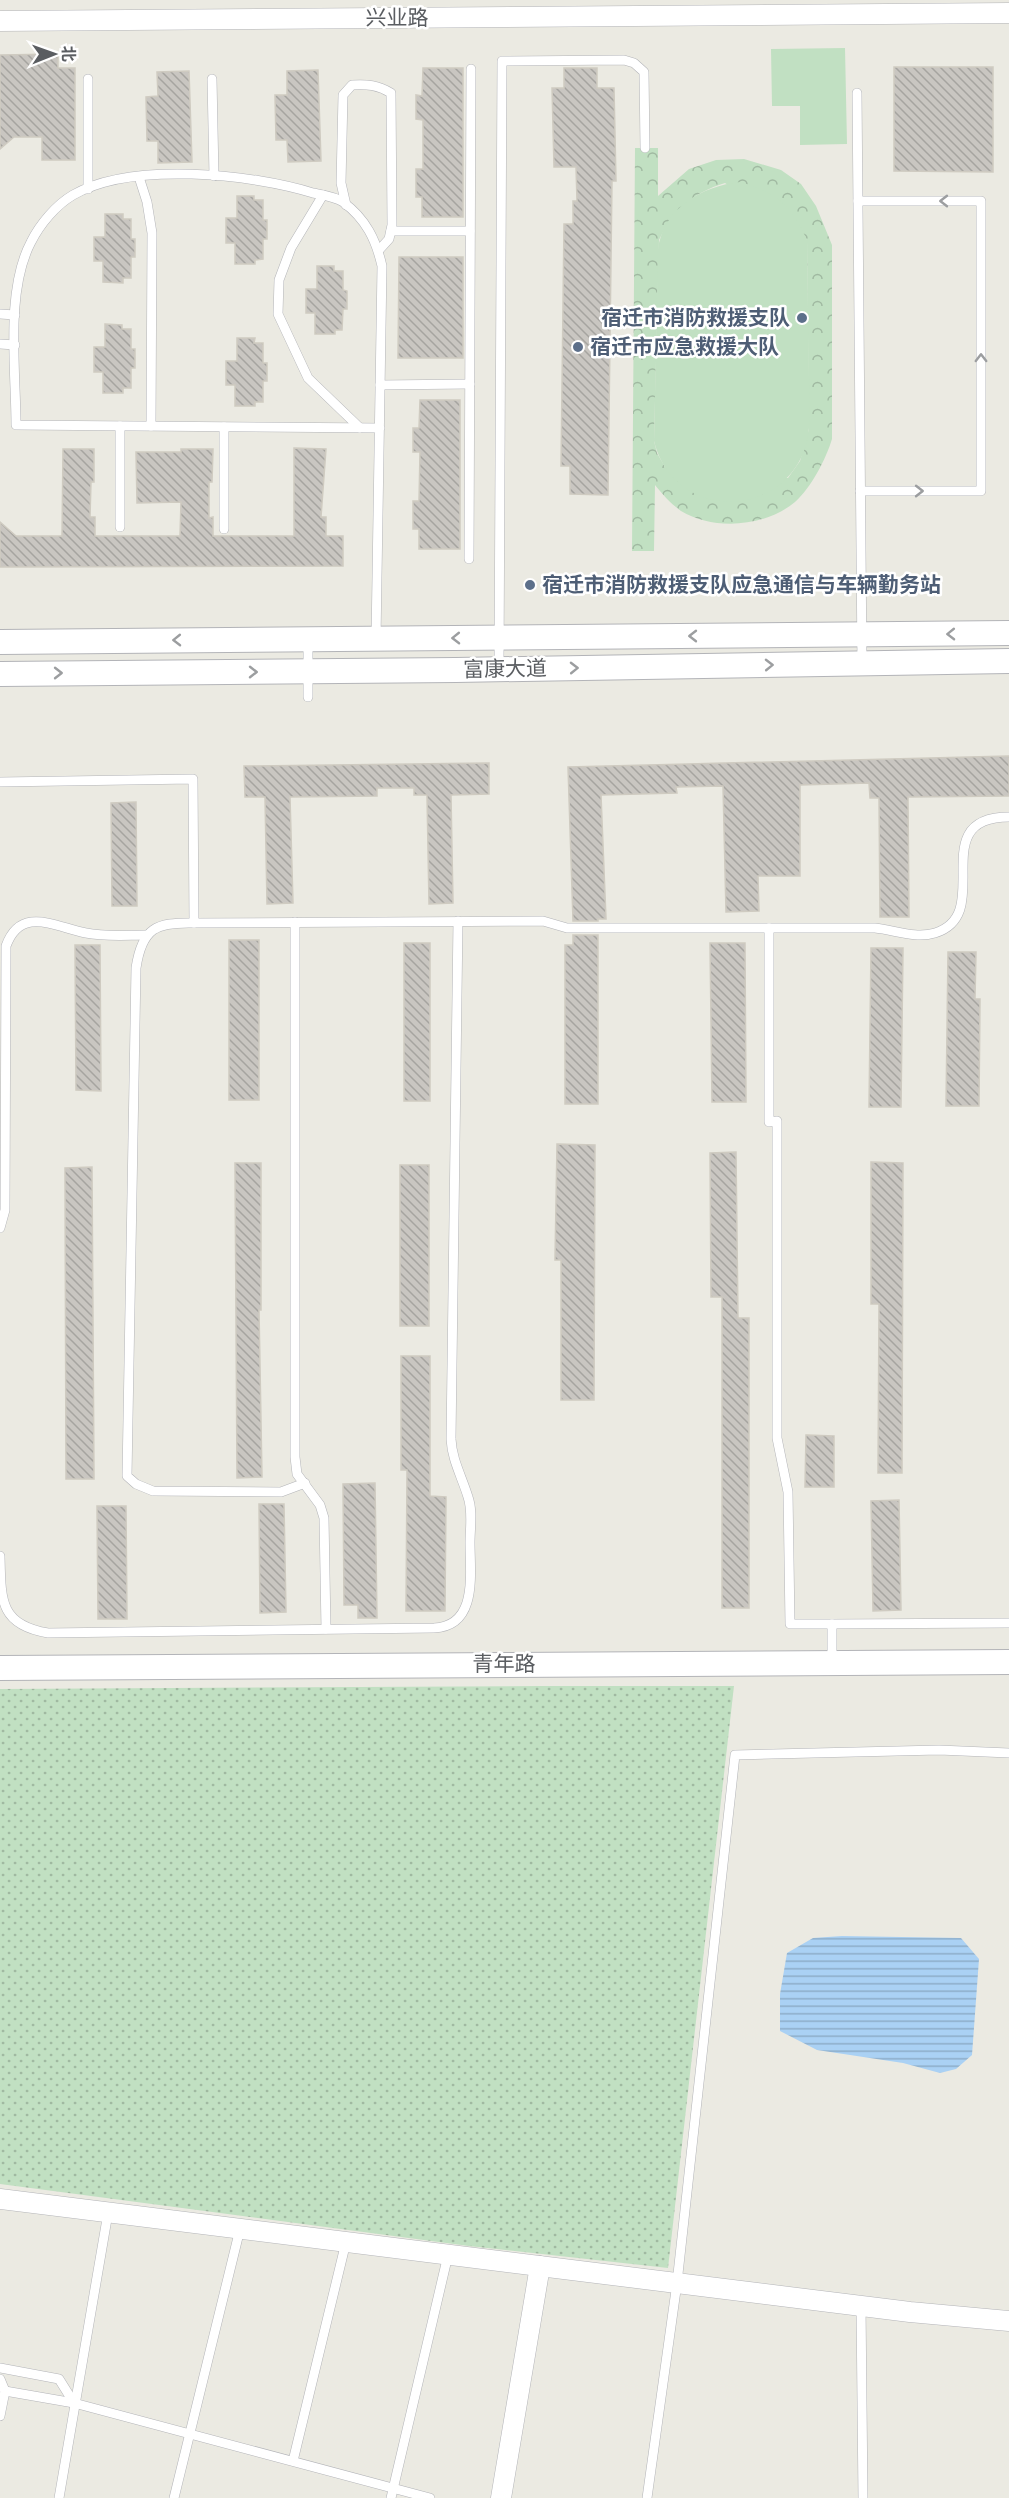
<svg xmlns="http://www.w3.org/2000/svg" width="1009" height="2498" viewBox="0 0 1009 2498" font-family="'Open Sans','Noto Sans SC',sans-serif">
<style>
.grass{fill:url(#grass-dots)}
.park{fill:url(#park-crowns);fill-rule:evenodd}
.pitch{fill:#c1e0c2}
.water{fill:url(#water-rules)}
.building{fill:url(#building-back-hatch);stroke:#cfcbc1;stroke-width:1.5}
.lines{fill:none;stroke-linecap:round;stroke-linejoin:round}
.service-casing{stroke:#b3b4b8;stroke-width:10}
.minor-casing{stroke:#b3b4b8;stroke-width:21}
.tertiary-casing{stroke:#b3b4b8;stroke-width:26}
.service{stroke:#fff;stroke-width:9}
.minor{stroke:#fff;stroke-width:20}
.tertiary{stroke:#fff;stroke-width:24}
.oneway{stroke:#9c9ea0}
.service-dot{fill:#5c6f8a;stroke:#fff;stroke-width:2}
.labels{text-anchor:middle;stroke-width:5;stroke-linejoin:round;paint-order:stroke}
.street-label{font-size:21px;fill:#5a5d61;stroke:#fff}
.service-label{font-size:21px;font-weight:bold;fill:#4e5e75;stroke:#fff;text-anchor:start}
</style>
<defs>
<pattern id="grass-dots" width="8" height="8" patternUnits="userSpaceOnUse" patternTransform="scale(1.5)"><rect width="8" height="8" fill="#c1e0c2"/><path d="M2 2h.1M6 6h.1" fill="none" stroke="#a0b9a1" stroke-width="1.8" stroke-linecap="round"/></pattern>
<pattern id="park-crowns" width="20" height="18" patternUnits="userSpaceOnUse" patternTransform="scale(1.5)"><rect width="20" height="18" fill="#c1e0c2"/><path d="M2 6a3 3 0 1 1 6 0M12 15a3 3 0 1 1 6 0" fill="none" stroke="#a0b9a1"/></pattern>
<pattern id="water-rules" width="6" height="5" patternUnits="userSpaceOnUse" patternTransform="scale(1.5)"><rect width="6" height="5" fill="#aad1f4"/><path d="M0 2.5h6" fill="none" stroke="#8dadc9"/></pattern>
<pattern id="building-back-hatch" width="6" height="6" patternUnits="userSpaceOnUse" patternTransform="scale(1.5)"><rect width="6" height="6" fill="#c9c6c1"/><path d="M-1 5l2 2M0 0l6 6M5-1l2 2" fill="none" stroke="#a6a4a0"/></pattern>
</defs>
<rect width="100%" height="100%" fill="#ebeae2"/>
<path class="grass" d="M540 1686H734L668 2268 469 2246 0 2184V1689Z"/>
<path class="park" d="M635 148H658V196L689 169 716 160 744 159 781 170 801 184 816 206 832 245V439C826 459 811 488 795 502 765 527 714 531 681 511 670 503 663 495 655 485L654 551H632ZM725 183 807 240 809 429 800 461 788 478 665 467 657 453 654 441 659 240C674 210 692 193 725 183Z"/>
<g class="pitch">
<path d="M845 48 847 144 800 145V106H772L771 49Z"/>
<path d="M740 182C777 193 792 205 807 240 808 286 808 331 809 377 809 399 812 423 806 445 794 486 752 510 710 499 681 492 661 470 654 441L658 250C663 208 702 186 740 182Z"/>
</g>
<path class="water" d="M842 1936 961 1938 979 1959 972 2055 956 2069 940 2073 903 2063 817 2050 780 2031V1994L787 1953 813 1938Z"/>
<g class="building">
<path d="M58 54V68H75V160H42V137H14L0 149V55Z"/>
<path d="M894 67H993V172L894 171Z"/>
<path d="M423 68H463V217H422V197H416V169H423V120L416 119V95L422 96Z"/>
<path d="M564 68H597V88H614L616 181H612L608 495 570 494V466H561L564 224H573V201H577L576 167H554L552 88H564Z"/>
<path d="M318 70 321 161 288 162 287 140H276L275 95H287V71Z"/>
<path d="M189 71 192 162 158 163V141H147L146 97 158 96 157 72Z"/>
<path d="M237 196H254V200H263V220H267V239H263V259L255 260V264H235V243H226V218H237Z"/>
<path d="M105 214H123V219H131V239H135V257H131V278H123V283L103 282V261H94V237H105Z"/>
<path d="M399 257H463V358H398Z"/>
<path d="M317 266H334V271H343V290L347 291V309H343L342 330H335V334H315V313H306V289H317Z"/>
<path d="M105 324 122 325V329H131V349H135V368H131V388H123V393H103V372H94V347H105Z"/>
<path d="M237 338H255L254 343H263V363H267V381H263V402H255V406H235V385H226V361H237Z"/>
<path d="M420 400H460V549H419V529H413V501H419L420 452H413V428H419Z"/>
<path d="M294 448 326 449 321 517H326V536H343V566L0 567V522L16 536H62L63 449H94V482H91L90 517H95V536H180L181 502 137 503 136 452H181V449H213L212 482H209V518L213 517V536H294Z"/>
<path d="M1009 756V796L908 797 909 917H880L879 798H870L869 783 800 785V876H758L759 911 726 912 723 786 676 787 677 793 601 795 606 919H598V921H573L568 767Z"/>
<path d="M489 763V794L451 795 453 903 429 904 427 795H414V788H377V796L290 797 293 903 267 904 265 797H245L244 766Z"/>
<path d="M136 802 137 906H112L111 803Z"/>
<path d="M573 935H598V1104H565V945H573Z"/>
<rect x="229" y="940" width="30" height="160"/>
<rect x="404" y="943" width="26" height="158"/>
<path d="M710 943H745L746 1102H712Z"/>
<path d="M75 945H100L101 1091 76 1090Z"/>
<path d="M871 948H903L901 1107H869Z"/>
<path d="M948 952H976L975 999H980L979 1106H946Z"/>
<path d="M557 1144 595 1145 594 1400H561V1260H555Z"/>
<path d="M736 1152 738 1318H749V1608H722V1297H711L710 1153Z"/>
<path d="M871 1162 903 1163 902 1473H878L879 1304H871Z"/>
<path d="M235 1163H261V1310H259L262 1477 237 1478Z"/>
<rect x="400" y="1165" width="29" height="161"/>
<path d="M92 1167 94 1479H66L65 1168Z"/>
<path d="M401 1356H430V1496L446 1497 445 1611H406L407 1470H401Z"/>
<path d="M806 1435 834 1436V1487H805Z"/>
<path d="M375 1483 377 1618H358V1605H344L343 1484Z"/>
<path d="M899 1500 901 1610 873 1611 871 1501Z"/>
<path d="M259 1504H284L286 1612 260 1613Z"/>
<path d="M97 1506H126L127 1619H98Z"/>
</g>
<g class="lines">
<defs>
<g id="service">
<path d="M212 79 214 176"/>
<path d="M857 93 862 663"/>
<path d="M139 177 147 202 152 233 151 426"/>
<path d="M88 189V79"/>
<path d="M323 195 291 248 279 280 278 314 308 378 360 428"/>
<path d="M858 201H981V491H860"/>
<path d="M346 205 341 183 343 95 352 85C367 84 378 85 391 93L392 225 389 239 379 250"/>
<path d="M391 231H470"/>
<path d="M0 314 15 315"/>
<path d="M0 344 15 345"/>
<path d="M380 385 470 384"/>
<path d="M224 427V529"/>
<path d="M120 527V426"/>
<path d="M469 559 471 69"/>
<path d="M376 639C378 515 380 390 382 266 376 240 366 219 343 202 336 197 323 195 313 193 252 174 131 161 73 195 56 205 40 224 31 242 5 291 16 370 16 425L380 428"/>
<path d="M308 641V697"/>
<path d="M499 667 502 61 624 60 634 63 644 72 645 148"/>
<path d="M0 782 193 779 194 923 543 921 567 928H875C895 930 915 939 935 933 997 914 923 817 1009 817"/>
<path d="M295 922V1457L297 1474 320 1505 324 1518 326 1629"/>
<path d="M194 923C156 922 142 928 136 968L127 1476 136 1484 153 1491 281 1492 305 1483"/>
<path d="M769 928V1122L777 1121V1438L788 1492 790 1624H832"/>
<path d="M0 1228 5 1210 6 946C21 905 55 927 86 933 105 937 127 935 147 935"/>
<path d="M0 1556C1 1601 0 1625 48 1633L434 1628C478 1626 470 1574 470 1543 470 1528 473 1511 468 1497 462 1477 452 1460 451 1439L458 921"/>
<path d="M832 1662V1624L1009 1623"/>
<path d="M861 2306 863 2498"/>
<path d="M0 2368 59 2379 74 2403 430 2498"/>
<path d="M0 2379 5 2391 74 2403"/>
<path d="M0 2416 5 2391"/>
<path d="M293 2461 346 2242"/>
<path d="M59 2498 108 2213"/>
<path d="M174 2498 240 2229"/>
<path d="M391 2498 448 2255"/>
<path d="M647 2498 677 2283 735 1755 939 1750 1009 1753"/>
</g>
<g id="minor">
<path d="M0 21 1009 13"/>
<path d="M0 2199 910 2312 1009 2321"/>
<path d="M501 2498 540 2266"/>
</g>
<g id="tertiary">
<path d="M0 642 1009 633"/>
<path d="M0 674 456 670 1009 661"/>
<path d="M0 1668 1009 1662"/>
</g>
</defs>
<use href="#service" class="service-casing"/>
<use href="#minor" class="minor-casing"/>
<use href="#tertiary" class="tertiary-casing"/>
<use href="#service" class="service"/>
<use href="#minor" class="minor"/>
<use href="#tertiary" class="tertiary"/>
</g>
<defs><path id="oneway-chevron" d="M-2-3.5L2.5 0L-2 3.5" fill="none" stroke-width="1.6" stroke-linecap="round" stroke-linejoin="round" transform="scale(1.5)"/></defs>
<g class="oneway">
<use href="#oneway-chevron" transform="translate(944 201) rotate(-180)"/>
<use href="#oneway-chevron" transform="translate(981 358) rotate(-90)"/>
<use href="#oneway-chevron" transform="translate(919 491)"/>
<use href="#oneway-chevron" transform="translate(951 634) rotate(179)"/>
<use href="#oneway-chevron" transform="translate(693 636) rotate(180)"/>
<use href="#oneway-chevron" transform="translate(456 638) rotate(179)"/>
<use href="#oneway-chevron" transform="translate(177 640) rotate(179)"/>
<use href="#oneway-chevron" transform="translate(769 665) rotate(-1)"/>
<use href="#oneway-chevron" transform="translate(574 668) rotate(-1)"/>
<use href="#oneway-chevron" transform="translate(253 672)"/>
<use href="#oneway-chevron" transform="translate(58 673)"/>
</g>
<g class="service-dot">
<circle cx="802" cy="318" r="6"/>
<circle cx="578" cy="347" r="6"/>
<circle cx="530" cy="585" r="6"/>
</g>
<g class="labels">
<g class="street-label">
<text x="397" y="25">兴业路</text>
<text transform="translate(505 669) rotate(-1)" y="7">富康大道</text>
<text x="504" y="1671">青年路</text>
</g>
<g class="service-label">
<text x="790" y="325" text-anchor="end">宿迁市消防救援支队</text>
<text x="590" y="354">宿迁市应急救援大队</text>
<text x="542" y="592">宿迁市消防救援支队应急通信与车辆勤务站</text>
</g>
</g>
<g transform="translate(54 54) rotate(89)" stroke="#ffffff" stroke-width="4.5" paint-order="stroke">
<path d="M0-4.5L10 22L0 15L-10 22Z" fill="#5a5d61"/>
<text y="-9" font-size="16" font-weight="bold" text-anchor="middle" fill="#5a5d61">北</text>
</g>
</svg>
